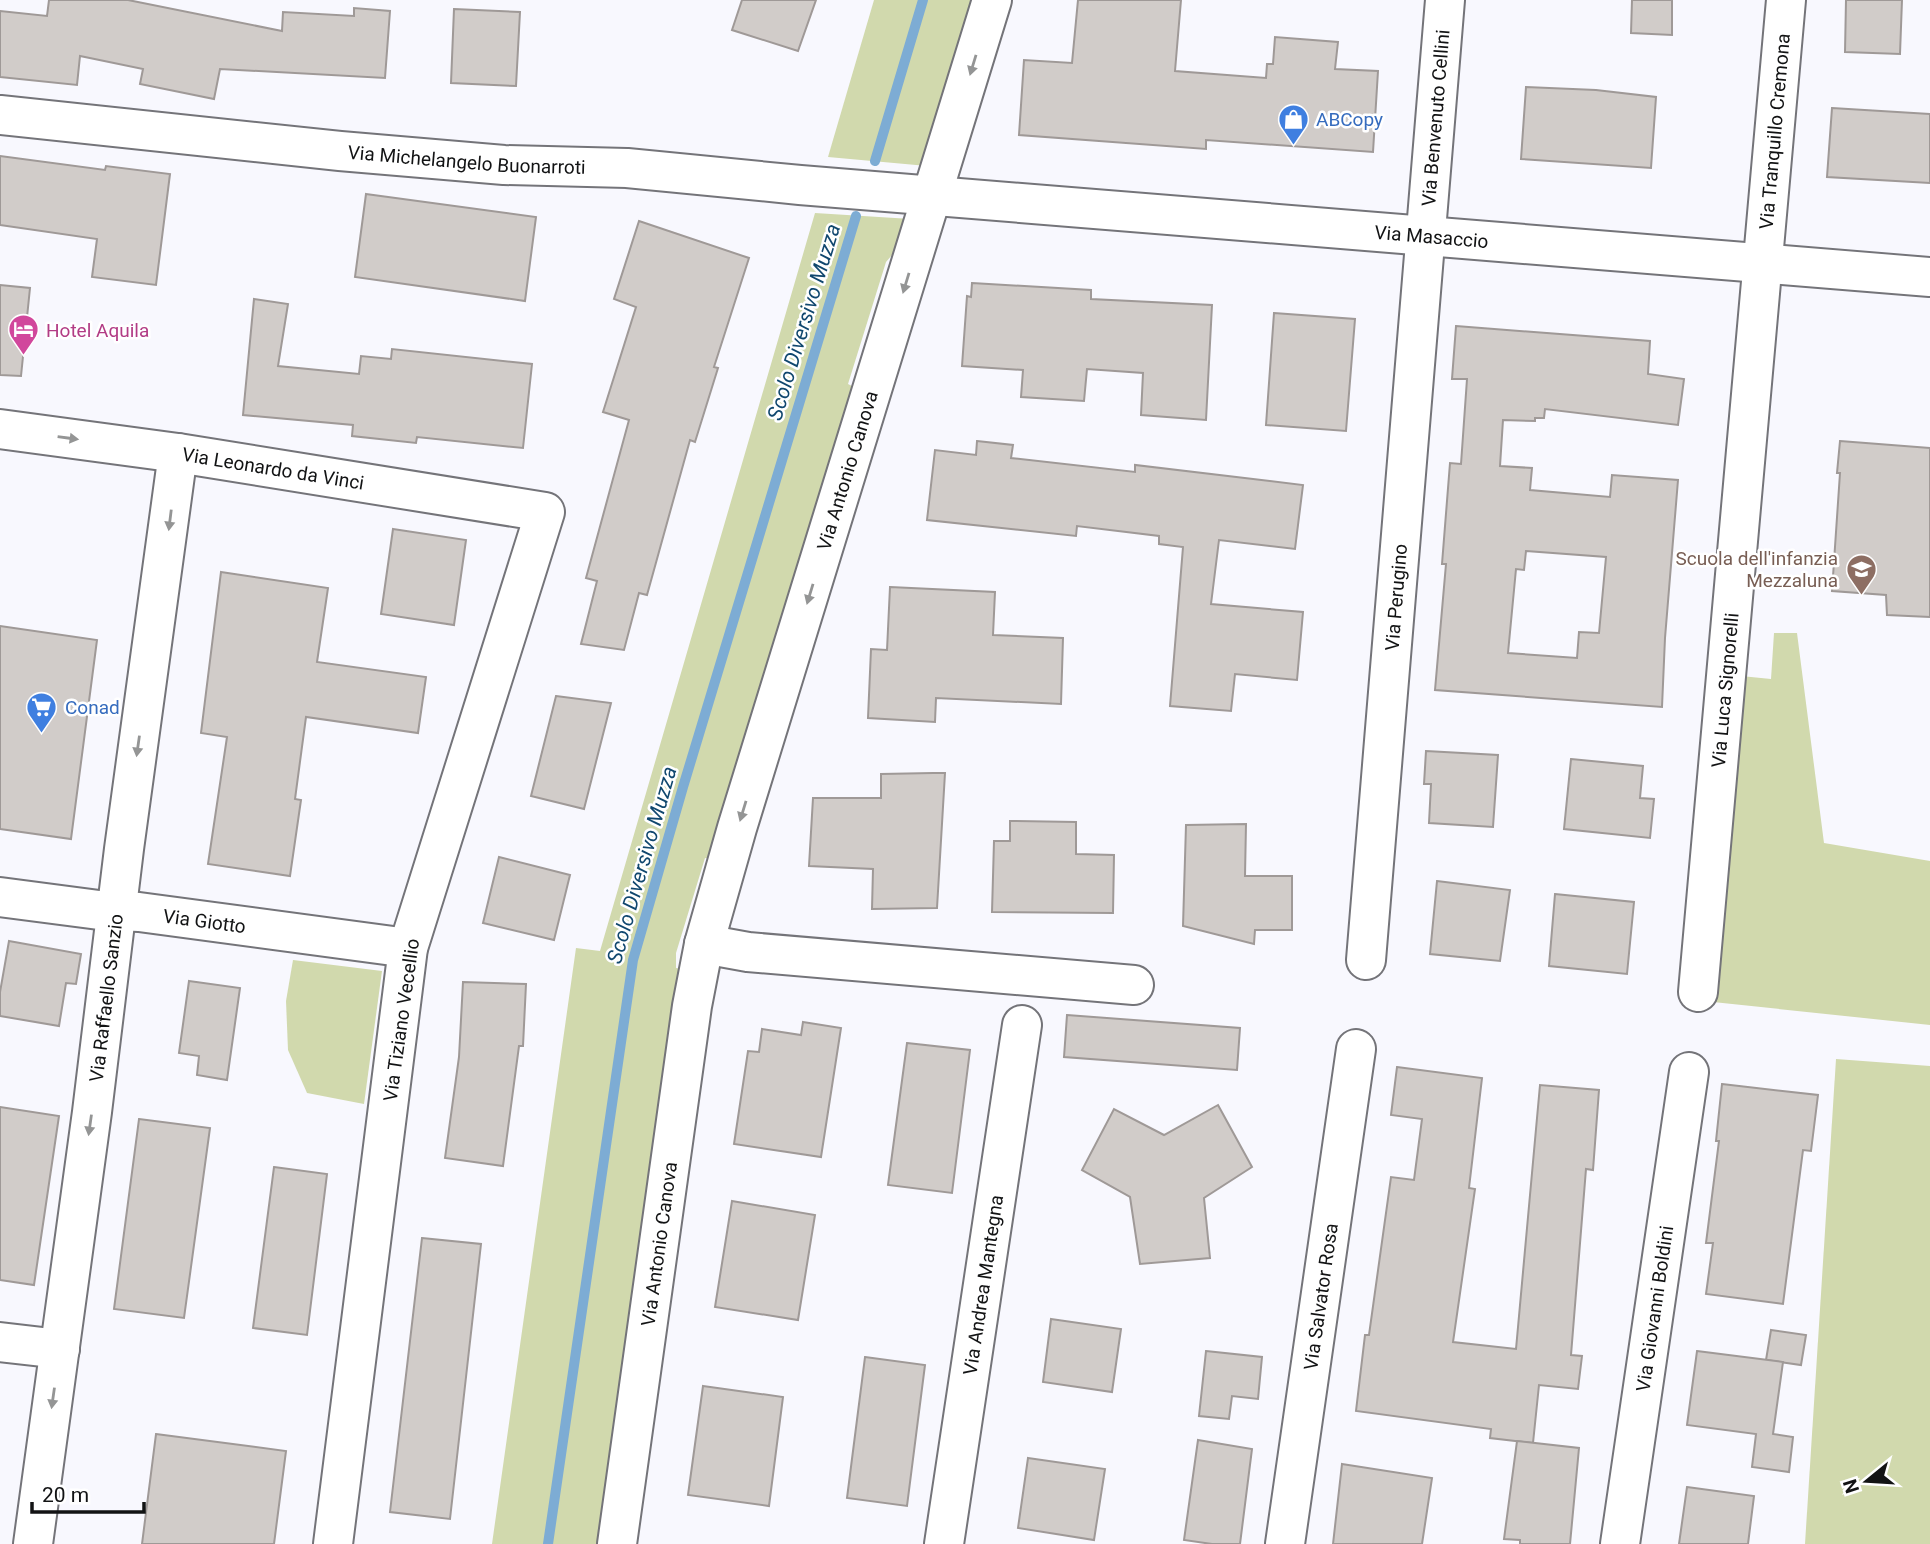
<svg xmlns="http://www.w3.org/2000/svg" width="1930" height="1544" viewBox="0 0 1930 1544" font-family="Roboto,sans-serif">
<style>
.green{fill:#d1d9ad}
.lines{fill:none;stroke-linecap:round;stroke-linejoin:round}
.stream{stroke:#7dacd4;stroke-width:10}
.building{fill:#d1ccc9;stroke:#9f9997;stroke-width:2;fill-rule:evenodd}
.minor-casing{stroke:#747479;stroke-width:42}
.minor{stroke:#fff;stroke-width:38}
.oneway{fill:#949595}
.labels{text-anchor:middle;stroke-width:5;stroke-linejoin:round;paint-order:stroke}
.street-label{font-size:19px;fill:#121314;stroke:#fff}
.shop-label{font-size:19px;fill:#366cbe;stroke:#fff;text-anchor:start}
.hotel-label{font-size:19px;fill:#b23c85;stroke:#fff;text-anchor:start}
.education-label{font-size:19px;fill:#785e54;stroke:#fff;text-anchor:end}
.water-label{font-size:21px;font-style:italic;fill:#10476e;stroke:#fff}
</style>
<rect width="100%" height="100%" fill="#f8f8fe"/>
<g class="green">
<path d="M874 0H979L927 166 828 157Z"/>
<path d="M815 213 911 219 904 241 886 262 848 384 860 390 716 860 705 858 676 953V968L688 970 606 1544H492L576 948 600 951Z"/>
<path d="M1774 633H1797L1824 843 1930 861V1025L1713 1002 1741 676 1771 679Z"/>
<path d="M293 960 382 971 364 1104 307 1093 288 1050 286 1001Z"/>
<path d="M1836 1059 1930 1066V1544H1805Z"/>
</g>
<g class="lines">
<g class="stream">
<path d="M875 161 923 0"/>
<path d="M548 1544 633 960 683 787 856 216"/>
</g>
</g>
<g class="building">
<path d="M49 0H128L282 31 283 12 354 16V8L390 11 385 78 220 69 214 99 140 84 143 69 80 56 77 85 0 77V11L47 16Z"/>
<path d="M742 0H816L798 51 732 30Z"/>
<path d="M1078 0H1181L1175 71 1266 78 1267 64H1273L1275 37 1338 42 1335 69 1378 71 1373 152 1206 140V149L1019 135 1024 60 1072 63Z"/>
<path d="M1632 0H1672V35L1631 33Z"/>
<path d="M1846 0H1902L1900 54 1845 52Z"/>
<path d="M454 9 520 12 516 86 451 83Z"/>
<path d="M1526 87 1596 90 1656 97 1651 168 1521 159Z"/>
<path d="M1832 108 1930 114V183L1827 177Z"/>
<path d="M0 156 105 170 106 166 170 174 156 285 92 277 97 239 0 225Z"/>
<path d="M366 194 536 217 525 301 355 277Z"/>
<path d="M639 221 749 258 714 367 718 368 695 442 690 440 647 595 639 593 624 650 581 644 597 581 586 578 629 420 603 412 636 307 614 299Z"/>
<path d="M972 283 1091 290V299L1212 305 1206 420 1141 415 1143 373 1087 369 1084 401 1021 397 1023 370 962 366 967 296 971 297Z"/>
<path d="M0 285 30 288 21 376 0 375Z"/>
<path d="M254 299 288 304 278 366 359 374 361 356 391 359 392 349 532 364 523 448 417 437 416 443 352 436 353 425 243 415Z"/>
<path d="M1274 313 1355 319 1346 431 1266 425Z"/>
<path d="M1456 326 1650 341 1648 374 1684 379 1678 425 1545 409 1544 418H1535V421L1503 420 1500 466 1532 468 1530 490 1610 497 1612 475 1678 480 1665 638 1662 707 1435 690 1446 564H1442L1450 463 1461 464 1467 379H1452ZM1526 551 1606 557 1599 633 1579 632 1577 658 1508 653 1516 569 1524 570Z"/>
<path d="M977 441 1013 445 1011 458 1135 472V465L1303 485 1295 549 1219 540 1211 604 1303 612 1297 680 1235 674 1231 711 1170 706 1183 547 1159 544V536L1077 526 1076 536 927 520 935 450 976 455Z"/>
<path d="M1840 441 1930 448V617L1887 615 1886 595 1832 591 1840 473H1837Z"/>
<path d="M393 529 466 540 454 625 381 614Z"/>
<path d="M221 572 328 588 317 662 426 677 418 733 306 717 295 799 301 800 290 876 208 864 227 737 201 733Z"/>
<path d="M890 587 995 592 993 635 1063 638 1061 704 936 698 935 722 868 718 871 649 887 650Z"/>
<path d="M0 626 97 640 71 839 0 829Z"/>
<path d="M556 696 611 703 584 809 531 796Z"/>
<path d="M1426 751 1498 755 1493 827 1429 823 1431 784H1424Z"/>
<path d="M1571 759 1643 766 1640 798 1654 799 1650 838 1564 829Z"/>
<path d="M933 773H945L937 908 872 909 873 869 809 866 813 798H881V774Z"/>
<path d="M1010 821 1076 822V854L1114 855 1113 913 992 912 994 841H1010Z"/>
<path d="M1246 824 1245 876H1292V930H1255L1254 944 1183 926 1186 825Z"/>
<path d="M499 857 570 875 554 940 483 923Z"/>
<path d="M1437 881 1510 890 1500 961 1430 954Z"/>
<path d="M1555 894 1634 902 1627 974 1549 966Z"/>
<path d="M9 941 81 954 76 984 66 983 59 1026 0 1016V992Z"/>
<path d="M189 981 240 988 227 1080 197 1075 199 1056 179 1053Z"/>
<path d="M463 982 526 984 523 1046H519L503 1166 445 1158 459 1057Z"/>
<path d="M1067 1015 1240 1028 1237 1070 1064 1057Z"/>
<path d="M803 1022 841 1028 821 1157 734 1144 748 1051 759 1052 762 1029 801 1035Z"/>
<path d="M907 1043 970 1050 952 1193 888 1185Z"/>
<path d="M1397 1067 1482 1078 1469 1188 1475 1189 1453 1342 1516 1349 1540 1085 1599 1090 1593 1170 1586 1169 1571 1355 1582 1356 1578 1389 1539 1385 1533 1443 1490 1438 1491 1429 1356 1411 1365 1335H1369L1391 1177 1414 1180 1422 1119 1391 1115Z"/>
<path d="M1722 1084 1818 1095 1811 1151 1803 1150 1783 1304 1706 1294 1713 1243H1706L1719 1141H1716Z"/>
<path d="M1218 1105 1252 1167 1204 1198 1210 1258 1140 1264 1130 1197 1082 1170 1114 1109 1164 1135Z"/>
<path d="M0 1107 59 1116 34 1285 0 1280Z"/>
<path d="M139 1119 210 1128 184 1318 114 1309Z"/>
<path d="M274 1167 327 1174 307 1335 253 1328Z"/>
<path d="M732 1201 815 1215 798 1320 715 1307Z"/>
<path d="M422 1238 481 1244 450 1519 390 1512Z"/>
<path d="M1051 1319 1121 1329 1112 1392 1043 1382Z"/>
<path d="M1771 1330 1806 1335 1801 1365 1766 1360Z"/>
<path d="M1206 1351 1262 1357 1258 1399 1232 1396 1229 1419 1199 1416Z"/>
<path d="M1697 1351 1783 1362 1773 1434 1793 1437 1789 1472 1752 1467 1756 1434 1687 1425Z"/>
<path d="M865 1357 925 1365 907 1506 847 1498Z"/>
<path d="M703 1386 783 1397 769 1506 688 1495Z"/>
<path d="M156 1434 286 1451 274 1544H142Z"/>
<path d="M1198 1440 1252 1449 1240 1544H1212L1184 1540Z"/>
<path d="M1517 1441 1579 1448 1570 1544H1520V1540L1504 1539Z"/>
<path d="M1028 1458 1105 1469 1094 1540 1018 1528Z"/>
<path d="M1342 1464 1432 1478 1422 1544H1333Z"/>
<path d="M1687 1487 1754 1496 1748 1544H1679Z"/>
</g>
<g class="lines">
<defs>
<g id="minor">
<path id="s1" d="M0 115 340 151 504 165 627 168 800 185 1930 277"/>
<path id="s2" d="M0 429 178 453 545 512 408 948 333 1544"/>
<path id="s3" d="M0 897 99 910 139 912 408 948"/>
<path d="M704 944 748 952 1134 985"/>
<path id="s4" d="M1366 960 1445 0"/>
<path id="s5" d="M1698 992 1786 0"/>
<path d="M0 1342 60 1349"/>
<path id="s6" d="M33 1544 92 1112 124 849 178 453"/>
<path id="s7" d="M617 1544 692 1006 704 944 737 828 992 0"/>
<path id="s8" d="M944 1544 1022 1025"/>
<path id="s9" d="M1285 1544 1356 1049"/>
<path id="s10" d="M1620 1544 1689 1072"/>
</g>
</defs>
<use href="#minor" class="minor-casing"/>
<use href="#minor" class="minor"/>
</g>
<defs><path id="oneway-solid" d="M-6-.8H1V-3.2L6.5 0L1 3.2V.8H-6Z" transform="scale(1.75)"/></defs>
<g class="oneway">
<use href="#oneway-solid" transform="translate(973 65) rotate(107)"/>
<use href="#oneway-solid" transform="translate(906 283) rotate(107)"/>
<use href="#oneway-solid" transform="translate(68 438) rotate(8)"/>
<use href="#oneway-solid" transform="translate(170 520) rotate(97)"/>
<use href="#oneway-solid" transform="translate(810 594) rotate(107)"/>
<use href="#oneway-solid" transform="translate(138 746) rotate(98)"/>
<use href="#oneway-solid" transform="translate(743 811) rotate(107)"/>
<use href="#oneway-solid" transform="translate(90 1125) rotate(98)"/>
<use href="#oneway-solid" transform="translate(53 1398) rotate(98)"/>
</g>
<defs>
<symbol id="shop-pin" viewBox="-11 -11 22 30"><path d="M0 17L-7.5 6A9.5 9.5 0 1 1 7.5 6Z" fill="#3f7fe0" stroke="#fff"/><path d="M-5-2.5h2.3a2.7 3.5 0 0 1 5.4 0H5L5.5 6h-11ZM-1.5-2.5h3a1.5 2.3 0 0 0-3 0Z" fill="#fff"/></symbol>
<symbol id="hotel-pin" viewBox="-11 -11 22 30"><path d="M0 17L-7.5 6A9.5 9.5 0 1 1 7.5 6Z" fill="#d1479c" stroke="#fff"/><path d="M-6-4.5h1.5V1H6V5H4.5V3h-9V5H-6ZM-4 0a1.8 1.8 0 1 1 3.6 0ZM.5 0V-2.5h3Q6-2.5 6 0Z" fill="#fff"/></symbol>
<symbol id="school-pin" viewBox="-11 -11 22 30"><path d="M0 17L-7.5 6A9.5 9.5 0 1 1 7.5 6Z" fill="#8d6e63" stroke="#fff"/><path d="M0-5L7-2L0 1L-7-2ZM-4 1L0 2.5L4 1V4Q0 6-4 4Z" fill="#fff"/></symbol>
<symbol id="supermarket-pin" viewBox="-11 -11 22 30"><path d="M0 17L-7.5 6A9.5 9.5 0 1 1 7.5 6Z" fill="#3f7fe0" stroke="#fff"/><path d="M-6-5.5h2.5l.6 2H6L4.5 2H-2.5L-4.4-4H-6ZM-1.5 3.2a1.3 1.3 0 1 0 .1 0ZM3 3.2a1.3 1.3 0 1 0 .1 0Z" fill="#fff"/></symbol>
</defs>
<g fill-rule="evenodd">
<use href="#shop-pin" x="1276" y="102" width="35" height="47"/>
<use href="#hotel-pin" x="6" y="312" width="35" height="47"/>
<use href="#school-pin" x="1844" y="552" width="35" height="47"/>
<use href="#supermarket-pin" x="24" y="690" width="35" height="47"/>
</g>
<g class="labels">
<g class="street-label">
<text dy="7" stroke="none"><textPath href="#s4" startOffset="845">Via Benvenuto Cellini</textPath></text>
<text dy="7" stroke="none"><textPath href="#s5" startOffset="864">Via Tranquillo Cremona</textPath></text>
<text dy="7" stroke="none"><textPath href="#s1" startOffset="469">Via Michelangelo Buonarroti</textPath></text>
<text dy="7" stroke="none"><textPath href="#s1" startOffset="1437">Via Masaccio</textPath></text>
<text dy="7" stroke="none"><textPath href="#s2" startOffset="276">Via Leonardo da Vinci</textPath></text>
<text dy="7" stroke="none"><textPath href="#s7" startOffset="1101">Via Antonio Canova</textPath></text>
<text dy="7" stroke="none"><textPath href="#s4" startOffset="364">Via Perugino</textPath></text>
<text dy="7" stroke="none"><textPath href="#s5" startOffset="303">Via Luca Signorelli</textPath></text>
<text dy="7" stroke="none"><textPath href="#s3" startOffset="206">Via Giotto</textPath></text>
<text dy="7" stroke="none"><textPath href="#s6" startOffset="551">Via Raffaello Sanzio</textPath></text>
<text transform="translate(401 1020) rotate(-82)" y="7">Via Tiziano Vecellio</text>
<text dy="7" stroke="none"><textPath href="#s7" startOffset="303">Via Antonio Canova</textPath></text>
<text dy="7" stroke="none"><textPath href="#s8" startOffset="262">Via Andrea Mantegna</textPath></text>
<text dy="7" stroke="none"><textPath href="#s9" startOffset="250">Via Salvator Rosa</textPath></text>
<text dy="7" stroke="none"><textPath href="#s10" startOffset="238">Via Giovanni Boldini</textPath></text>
</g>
<g class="shop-label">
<text x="1316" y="126">ABCopy</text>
<text x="65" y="714">Conad</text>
</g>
<g class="hotel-label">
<text x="46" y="337">Hotel Aquila</text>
</g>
<g class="education-label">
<text x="1838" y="565">Scuola dell'infanzia<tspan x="1838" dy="22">Mezzaluna</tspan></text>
</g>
<g class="water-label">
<text transform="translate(804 322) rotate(-73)" y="7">Scolo Diversivo Muzza</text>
<text transform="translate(642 865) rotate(-74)" y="7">Scolo Diversivo Muzza</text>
</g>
</g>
<g transform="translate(1867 1481) rotate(252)" stroke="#ffffff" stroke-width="5" paint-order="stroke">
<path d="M0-5L12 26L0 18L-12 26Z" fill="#121314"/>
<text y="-10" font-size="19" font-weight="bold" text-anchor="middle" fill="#121314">N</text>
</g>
<path d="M32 1502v10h112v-10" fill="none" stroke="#121314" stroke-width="3.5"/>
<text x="42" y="1502" font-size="21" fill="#121314" stroke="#ffffff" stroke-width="5" paint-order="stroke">20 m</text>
</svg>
